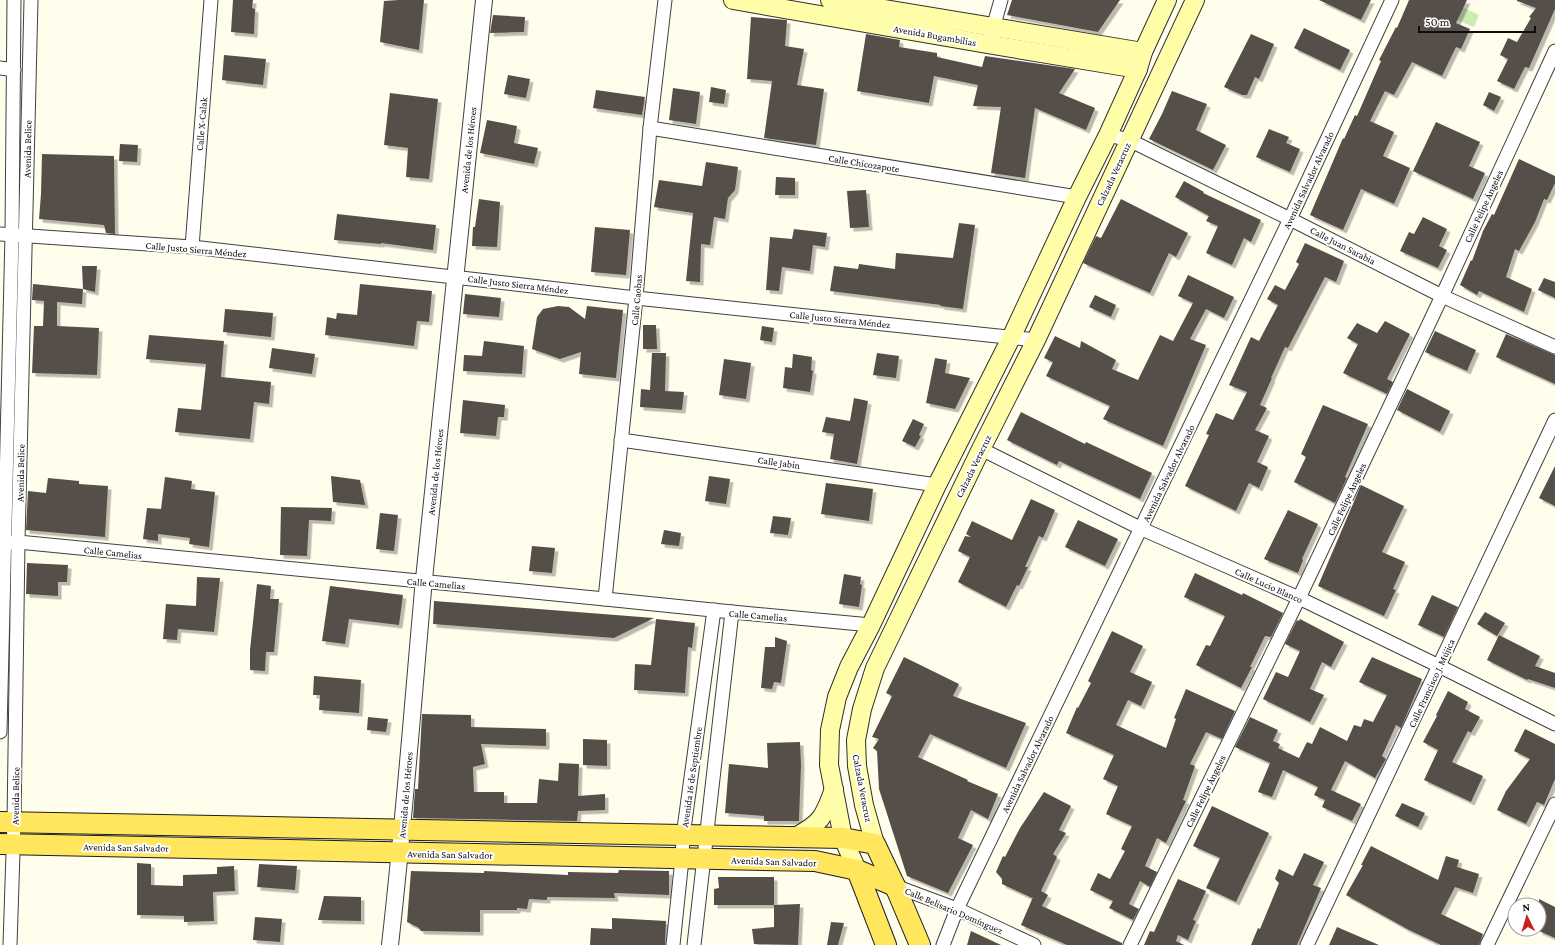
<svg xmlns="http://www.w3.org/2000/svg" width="1555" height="945" viewBox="0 0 1555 945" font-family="'Crimson Pro',serif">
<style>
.green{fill:#ccecb4}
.building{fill:#564f48;filter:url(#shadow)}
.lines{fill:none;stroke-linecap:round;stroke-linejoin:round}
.minor-casing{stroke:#404040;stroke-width:15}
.tertiary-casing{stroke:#404040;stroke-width:18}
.secondary-casing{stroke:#2f2f2f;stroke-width:20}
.primary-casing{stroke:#1e1e1e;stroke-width:22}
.minor{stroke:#fff;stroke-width:13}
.tertiary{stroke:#fff;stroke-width:16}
.secondary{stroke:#fffda7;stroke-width:18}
.primary{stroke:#ffe65c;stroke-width:20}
.labels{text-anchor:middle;stroke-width:4;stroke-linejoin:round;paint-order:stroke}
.street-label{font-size:10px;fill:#0d0d0d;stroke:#fff}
</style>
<defs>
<filter id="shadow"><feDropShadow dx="3.5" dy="3.5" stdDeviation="0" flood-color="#0004"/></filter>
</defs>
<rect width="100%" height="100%" fill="#fffdec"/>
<path class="green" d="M1411 0H1447L1479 15 1474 27Z"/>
<g class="building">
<path d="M233 0H253L252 8 255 9 254 34 231 32Z"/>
<path d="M398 0H424L419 50 380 42 384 1Z"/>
<path d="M1012 0H1120L1098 32 1007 15Z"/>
<path d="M1319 0H1371L1361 20Z"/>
<path d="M1409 0H1467L1456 23 1470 29 1461 49 1456 47 1442 76 1412 62 1394 95 1385 91 1370 121 1394 132 1383 156 1410 168 1394 204 1361 189 1343 230 1310 215 1343 138 1344 139 1355 115 1357 116 1381 61 1379 60 1396 27 1397 28Z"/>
<path d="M1517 0H1555V9L1529 68 1525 67 1514 89 1497 81 1508 59 1500 55 1508 38 1517 42 1531 18 1529 17 1536 8 1517 1Z"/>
<path d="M493 15 525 17 524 32 490 33Z"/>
<path d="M751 17 787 20 785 46 804 49 797 85 824 89 816 145 764 138 772 81 747 79Z"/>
<path d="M1304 28 1350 50 1340 70 1294 48Z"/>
<path d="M866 34 900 40 899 47 937 53V57L982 67 985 56 1075 69 1059 93 1095 108 1086 130 1035 108 1025 178 991 173 1001 107 973 106 978 85 934 76 929 103 857 91Z"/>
<path d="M1251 34 1274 44 1259 79 1255 77 1247 95H1242L1224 87Z"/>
<path d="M224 55 266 59 263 85 222 80Z"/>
<path d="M508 75 530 79 526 98 504 94Z"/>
<path d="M711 87 726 90 724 104 709 102Z"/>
<path d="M673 88 700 92 696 124 669 120Z"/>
<path d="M596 90 645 97 642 115 593 108Z"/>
<path d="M1172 91 1207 104 1196 130 1226 145 1213 170 1149 139 1162 114Z"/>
<path d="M1489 92 1501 97 1494 111 1483 105Z"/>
<path d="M390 93 438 99 429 179 406 177 408 148 384 145Z"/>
<path d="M487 120 517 126 514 143 538 148 534 164 480 153Z"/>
<path d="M1436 122 1480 142 1469 166 1485 173 1473 199 1413 171Z"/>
<path d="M1269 129 1289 137 1286 143 1300 149 1290 172 1256 157Z"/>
<path d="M120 144 138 145 137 162 119 161Z"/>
<path d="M42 154 114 156 115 234 106 233 104 225 39 219 41 194Z"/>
<path d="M1519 159 1555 176V183L1547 200 1544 199 1535 222 1519 251 1515 249 1506 277 1532 289 1524 312 1479 291 1477 295 1460 285 1471 260 1472 261 1483 231 1492 214 1494 215Z"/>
<path d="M706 162 738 167 735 190 728 198 725 219 714 217 710 245 701 244 700 282 686 281 693 213 654 207 659 180 702 186Z"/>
<path d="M776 177 795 178V195H775Z"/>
<path d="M1184 181 1204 192 1203 193 1261 220 1251 242 1244 238 1232 265 1206 253 1218 226 1206 221 1209 216 1175 197Z"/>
<path d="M866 190 869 227 850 228 847 191Z"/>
<path d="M479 199 500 202 497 247 472 246 473 227H475Z"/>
<path d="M1121 199 1188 233 1176 257 1169 253 1150 293 1083 263 1096 236 1101 238Z"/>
<path d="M337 214 436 225 433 250 381 243V244L334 240Z"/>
<path d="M1423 217 1447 229 1439 246 1447 250 1438 268 1400 251 1409 232 1414 234Z"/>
<path d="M959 223 975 225 963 309 940 306 941 305 830 291 834 266 858 269 859 264 895 269 896 253 953 258Z"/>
<path d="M595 227 630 230 626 275 591 272Z"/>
<path d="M794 229 827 233 825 247 813 245 810 271 782 267 779 291 766 290 770 237 792 239Z"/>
<path d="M1305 243 1344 261 1336 282 1325 277 1288 348 1285 347 1271 378H1272L1260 405 1267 408 1255 430 1269 436 1257 462 1268 467 1259 488 1249 483 1236 511 1185 486 1209 435 1206 434 1216 413 1233 420 1247 392 1229 385 1251 337 1259 341 1278 305 1267 299 1275 285 1285 290 1299 264 1296 262Z"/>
<path d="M82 266H97L95 292 83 289Z"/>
<path d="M1188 275 1234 297 1224 318 1206 309 1190 339 1206 345 1163 446 1103 419 1110 406 1046 376 1053 362 1044 358 1055 336 1080 348 1081 341 1116 360 1112 369 1138 380 1160 335 1173 341 1193 303 1178 296Z"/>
<path d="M1544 278 1555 282V298L1538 290Z"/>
<path d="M33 284 83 289 82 304 57 302V326L99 328 97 375 32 373 34 326H43L44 301 32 300Z"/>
<path d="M360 284 432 291 429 322 417 321 414 346 325 335 327 317 336 319 337 313 357 315Z"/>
<path d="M465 294 501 298 499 317 463 314Z"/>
<path d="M1095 295 1116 305 1111 317 1089 307Z"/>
<path d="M558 306 569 307 585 319 587 306 623 310 616 378 579 374 581 352 560 359 532 349 537 317 543 309Z"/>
<path d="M225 309 273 313 271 337 223 332Z"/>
<path d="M1385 321 1410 334 1387 379 1393 382 1387 394 1343 373 1358 344 1347 338 1357 323 1377 333Z"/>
<path d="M643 325H656L657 349H643Z"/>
<path d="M762 326 774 328 772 342 760 340Z"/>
<path d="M1435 331 1476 350 1467 371 1425 352Z"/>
<path d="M1506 334 1555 355V384L1496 357Z"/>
<path d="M149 335 224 341 221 377 271 382 269 404 254 402 250 439 175 432 178 408 201 410 206 364 146 359Z"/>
<path d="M484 341 524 346 522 374 463 371 464 355 482 356Z"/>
<path d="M272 348 315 354 312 374 269 368Z"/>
<path d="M652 353H666L665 391 684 392 682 410 640 407 641 389 650 390Z"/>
<path d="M877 353 899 356 896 378 873 375Z"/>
<path d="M793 354 812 357 811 370 813 371 810 392 783 388 785 367 792 368Z"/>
<path d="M935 358 947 360 945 373 970 378 955 409 926 403Z"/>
<path d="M724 359 751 363 746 399 719 395Z"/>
<path d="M1407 389 1450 411 1440 432 1397 410Z"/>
<path d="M854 398 868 401 857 464 830 459 834 434 822 432 826 417 850 421Z"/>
<path d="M463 400 505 405 504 417H498L496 436 460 433Z"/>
<path d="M1323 405 1368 424 1345 477 1347 478 1335 503 1294 482 1306 457 1301 454Z"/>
<path d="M1021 412 1085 444 1086 442 1152 473 1140 499 1059 461 1057 465 1007 440Z"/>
<path d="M913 419 924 424 919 435 921 436 915 447 902 441Z"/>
<path d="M1555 466V506L1539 498Z"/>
<path d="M331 476 360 480 365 505 333 502Z"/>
<path d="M709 476 730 479 726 504 705 501Z"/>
<path d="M165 477 192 481 191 489 215 492 209 547 189 544 190 538 158 534V541L143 539 147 508 161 509Z"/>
<path d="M48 478 79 481V484L108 486 105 537 26 530 28 491 46 493Z"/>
<path d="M826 483 873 489 869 521 821 514Z"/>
<path d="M1361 485 1404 506 1382 552 1405 562 1393 589 1396 590 1384 616 1318 586Z"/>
<path d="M1031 499 1055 510 1043 538 1039 536 1025 567H1028L1019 586 1017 585 1006 607 958 582 970 557 958 551 965 536 971 537 966 534 972 521 1012 540Z"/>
<path d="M281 507 332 508 331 521 309 520 307 556 280 555Z"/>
<path d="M1288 510 1318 524 1302 559 1303 560 1298 573 1264 559Z"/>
<path d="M380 513 398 515 394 551 376 549Z"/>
<path d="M773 516 791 518 788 535 770 533Z"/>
<path d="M1078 520 1118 539 1105 566 1065 547Z"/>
<path d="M664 530 681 533 679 546 661 544Z"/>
<path d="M532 546 555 548 552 573 529 571Z"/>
<path d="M27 563 68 565 67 582H58V596L26 594Z"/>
<path d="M1195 573 1242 595 1243 593 1283 613 1271 637 1265 636 1250 667H1252L1241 688 1196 665 1206 645 1210 646 1225 616 1184 597Z"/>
<path d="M844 574 861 577 860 584 862 585 859 607 839 604Z"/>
<path d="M197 577 220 578 214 632 178 629 177 640 163 639 166 604 196 606Z"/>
<path d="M257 584 271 586 270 599H279L274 652H266L265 671 250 670V650Z"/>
<path d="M330 586 403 595 399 625 349 619 345 644 322 641Z"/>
<path d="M1432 595 1458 607 1444 637 1418 625Z"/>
<path d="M434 601 654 618 614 638 433 624Z"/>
<path d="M1485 612 1505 623 1497 636 1477 624Z"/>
<path d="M656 619 695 623 692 648 688 647 685 693 634 690 635 664 651 665Z"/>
<path d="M1300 619 1344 642 1331 667 1322 662 1310 689 1324 695 1310 722 1263 699 1276 672 1288 677 1300 651 1285 644 1297 620 1299 621Z"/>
<path d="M1112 631 1143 646 1130 672 1152 682 1141 706 1128 700 1116 725 1166 748 1176 719 1174 718 1186 689 1235 711 1222 739 1206 732 1190 764 1195 766 1183 800 1186 801 1166 843 1157 838 1145 866 1157 872 1150 887 1140 881 1129 904 1139 909 1133 920 1109 908 1113 901 1090 890 1098 873 1110 879 1125 851 1121 849 1132 826 1106 814 1118 786 1103 779 1114 755 1066 733 1077 707 1078 708 1091 683 1088 681Z"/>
<path d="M1499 635 1540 656 1535 666 1555 673V688L1528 679 1527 680 1487 660Z"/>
<path d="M775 637 787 641 781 683 774 682 772 689 761 688 765 647H775Z"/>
<path d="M904 657 959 684 953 696 1026 723 1006 768 930 734 918 757 968 780 967 781 998 794 988 819 971 810 958 838 973 845 948 893 907 876 879 789 877 751 873 748 879 739 872 737 892 696 886 693Z"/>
<path d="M1372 657 1422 679 1401 728 1396 725 1382 756 1386 759 1375 778 1345 761 1331 790 1361 804 1352 821 1322 807 1325 800 1314 795 1318 787 1283 770 1272 797 1258 792 1270 763 1235 747 1250 717 1278 730 1273 741 1280 744 1278 748 1299 758 1307 742 1312 744 1320 727 1347 741 1354 725 1361 727 1364 719 1373 722 1387 695 1359 682Z"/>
<path d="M314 676 361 680 359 713 319 710 320 695H313Z"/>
<path d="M1448 691 1468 702 1465 709 1480 717 1471 733 1468 731 1452 762 1483 776 1471 802 1424 780 1438 750 1423 742 1437 716 1436 715Z"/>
<path d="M422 714 471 715V727L546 729V746L481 744 485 764 473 767 474 792H504V803H537L539 779 558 781 559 763 579 764 578 796 605 794V810L578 811 577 821 413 818 415 789H418Z"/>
<path d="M368 717 388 719 386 732 367 730Z"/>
<path d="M1525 729 1555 744V779L1544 805 1537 802 1526 824 1497 810 1506 791 1530 759 1514 751Z"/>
<path d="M583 739 607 740V766L583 765Z"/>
<path d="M800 742 801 765 799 821H764V816L725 813 729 764 768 768 767 743Z"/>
<path d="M1044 792 1071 806 1059 830 1066 833 1053 854 1057 857 1041 891 1048 895 1042 906 1122 943V945H1067L1021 925 1033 897 1032 898 1002 884V879L996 872 1003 856 1005 857 1020 828Z"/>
<path d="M1402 803 1425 813 1418 827 1395 816Z"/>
<path d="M1212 806 1269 833 1236 902 1206 888 1220 858 1193 846Z"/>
<path d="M1371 846 1438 880 1446 856 1459 860 1457 867 1479 874 1473 893 1455 887 1441 914 1483 934 1479 945H1441L1409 930 1346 895 1363 865H1361Z"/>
<path d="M1304 853 1324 862 1313 885 1321 888 1297 945H1251L1258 928 1260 929 1279 883 1275 879 1279 869 1293 876Z"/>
<path d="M137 863 151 864V885L183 886V875L217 874V867L234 866 235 891 213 892 214 921 184 922V916L137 915Z"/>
<path d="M259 864 297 866 295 890 257 887Z"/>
<path d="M619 870 669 871V895L614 893 615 898 547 897V900L529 899 527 909 517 908V910H480V932L421 931 419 928 407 922 411 871 484 873V871L568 875V872L618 873Z"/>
<path d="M718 877H774V905H714V889L719 888Z"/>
<path d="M1178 879 1206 891 1193 920 1196 921 1188 940 1178 935 1176 941 1184 945H1144L1150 931 1154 932Z"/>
<path d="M324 896 361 897V921L318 920Z"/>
<path d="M1539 899 1555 907V938L1539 931Z"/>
<path d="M800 904 798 945 754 944 752 929 774 927V905Z"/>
<path d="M255 917 282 919 280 942 253 940Z"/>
<path d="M612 918 666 921 665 945H590L591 928 612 929Z"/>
<path d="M831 922 844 923 838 945H827Z"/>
<path d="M1337 927 1379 945H1329Z"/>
<path d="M971 931 1001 945H967Z"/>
</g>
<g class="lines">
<defs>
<g id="minor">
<path d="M991 35 1001 0"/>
<path d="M0 68 14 70"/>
<path d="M650 128 1077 197"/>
<path d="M1108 135 1129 140 1290 219 1442 296 1555 347"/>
<path d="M0 234 192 247 636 298 1036 340"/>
<path d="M192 247 211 0"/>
<path d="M621 440 937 485"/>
<path d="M981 449 1142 529 1299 598 1439 666 1555 724"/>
<path d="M0 544 18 542 605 599 732 612 871 625"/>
<path d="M605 599 636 298 650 128 665 0"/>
<path d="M0 732 12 235 14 0"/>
<path d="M895 886 957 909 1034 945"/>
<path d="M10 945 14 822 18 542 31 0"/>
<path d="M673 945 682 859 683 836 714 610"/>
<path d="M694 945 732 612"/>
<path d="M943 945 957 909 1290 219 1392 0"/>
<path d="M1130 945 1299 598 1442 296 1555 51"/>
<path d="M1307 945 1555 420"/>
<path d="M1487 945 1555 804"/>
</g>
<path id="tertiary" d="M390 945C404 823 413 701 424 579 443 386 463 193 484 0"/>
<g id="secondary">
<path d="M733 0 987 44 1138 69"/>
<path d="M830 0 1143 52"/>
<path d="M793 838C821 824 824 817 834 789"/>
<path d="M875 844 864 805 857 766 856 740 862 709 875 668 981 449 1036 340 1195 0"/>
<path d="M857 870 843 838 829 765 830 730 837 697 849 667 871 625 937 485 1011 338 1077 197 1108 135 1138 69 1143 52 1167 0"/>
</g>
<g id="primary">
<path d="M0 822 843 838 875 844 895 886 920 945"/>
<path d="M0 844 815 861 857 870 895 886"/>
<path d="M857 870 886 945"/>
</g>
</defs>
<use href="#minor" class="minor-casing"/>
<use href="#tertiary" class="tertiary-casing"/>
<use href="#secondary" class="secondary-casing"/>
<use href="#primary" class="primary-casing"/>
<use href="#minor" class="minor"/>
<use href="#tertiary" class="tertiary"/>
<use href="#secondary" class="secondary"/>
<use href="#primary" class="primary"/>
</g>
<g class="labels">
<g class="street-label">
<text transform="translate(935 35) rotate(10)" y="4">Avenida Bugambilias</text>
<text transform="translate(201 124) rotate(-85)" y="4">Calle X-Calak</text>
<text transform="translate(27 149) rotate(-89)" y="4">Avenida Belice</text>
<text transform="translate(468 150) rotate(-84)" y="4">Avenida de los Héroes</text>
<text transform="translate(864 163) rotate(9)" y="4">Calle Chicozapote</text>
<text transform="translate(1113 174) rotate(-65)" y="4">Calzada Veracruz</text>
<text transform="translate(1308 180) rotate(-65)" y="4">Avenida Salvador Alvarado</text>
<text transform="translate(1483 206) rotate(-65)" y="4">Calle Felipe Ángeles</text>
<text transform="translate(1343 245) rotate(27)" y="4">Calle Juan Sarabia</text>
<text transform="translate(196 249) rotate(5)" y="4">Calle Justo Sierra Méndez</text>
<text transform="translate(518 284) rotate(7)" y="4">Calle Justo Sierra Méndez</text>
<text transform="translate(636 300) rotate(-85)" y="4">Calle Caobas</text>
<text transform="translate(840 319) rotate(6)" y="4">Calle Justo Sierra Méndez</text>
<text transform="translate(779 462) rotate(8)" y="4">Calle Jabin</text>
<text transform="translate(973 466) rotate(-64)" y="4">Calzada Veracruz</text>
<text transform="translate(435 472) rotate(-84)" y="4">Avenida de los Héroes</text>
<text transform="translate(20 473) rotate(-89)" y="4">Avenida Belice</text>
<text transform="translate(1168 473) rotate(-64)" y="4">Avenida Salvador Alvarado</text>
<text transform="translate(1346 499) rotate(-65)" y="4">Calle Felipe Ángeles</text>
<text transform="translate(113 552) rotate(6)" y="4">Calle Camelias</text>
<text transform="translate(436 583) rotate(5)" y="4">Calle Camelias</text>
<text transform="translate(1269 585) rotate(24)" y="4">Calle Lucio Blanco</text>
<text transform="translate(758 615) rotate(5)" y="4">Calle Camelias</text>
<text transform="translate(1431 683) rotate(-65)" y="4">Calle Francisco J. Mújica</text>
<text transform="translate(1027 764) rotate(-64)" y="4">Avenida Salvador Alvarado</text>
<text transform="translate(691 777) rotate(-82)" y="4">Avenida 16 de Septiembre</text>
<text transform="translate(863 788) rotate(79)" y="4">Calzada Veracruz</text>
<text transform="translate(1205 791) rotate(-64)" y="4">Calle Felipe Ángeles</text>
<text transform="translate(405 795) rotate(-85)" y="4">Avenida de los Héroes</text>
<text transform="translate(15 796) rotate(-89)" y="4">Avenida Belice</text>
<text transform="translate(126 847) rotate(1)" y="4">Avenida San Salvador</text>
<text transform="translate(450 854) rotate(1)" y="4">Avenida San Salvador</text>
<text transform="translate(774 861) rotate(2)" y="4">Avenida San Salvador</text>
<text transform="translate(954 910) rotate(23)" y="4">Calle Belisario Domínguez</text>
</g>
</g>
<g transform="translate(1527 917) rotate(355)"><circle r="19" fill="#ffffff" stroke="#9e9e9e"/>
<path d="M0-3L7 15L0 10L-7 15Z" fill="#c5231d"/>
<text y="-6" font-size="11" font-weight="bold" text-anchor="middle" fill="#0d0d0d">N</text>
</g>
<path d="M1419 26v6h116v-6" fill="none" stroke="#0d0d0d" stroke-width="2"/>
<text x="1425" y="26" font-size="12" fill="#0d0d0d" stroke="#ffffff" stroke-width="3" paint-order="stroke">50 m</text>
</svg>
